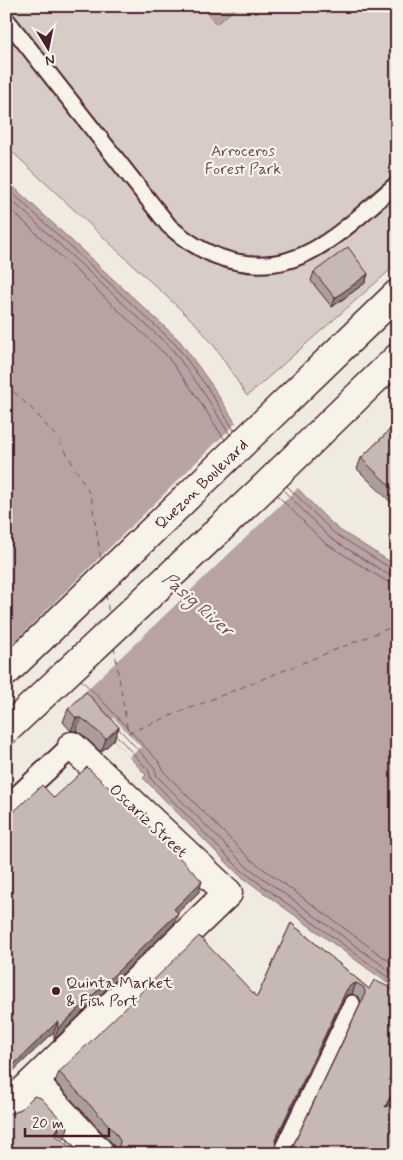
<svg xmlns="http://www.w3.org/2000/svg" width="403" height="1160" viewBox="0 0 403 1160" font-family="Mynerve,sans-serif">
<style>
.green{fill:#d8cdc6;stroke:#917678}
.water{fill:#b7a4a2;stroke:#8b6f72}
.pier{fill:#f0ebe0}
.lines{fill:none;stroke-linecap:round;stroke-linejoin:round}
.shore{stroke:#76545b;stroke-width:1}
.ferry{stroke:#704e55;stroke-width:1;stroke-dasharray:6 5;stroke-linecap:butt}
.service-casing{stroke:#4a1f2b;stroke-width:19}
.pedestrian-casing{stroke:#4a1f2b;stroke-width:25}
.minor-casing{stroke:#4a1f2b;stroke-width:31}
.primary-casing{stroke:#4a1f2b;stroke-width:31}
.service{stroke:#f7f3e8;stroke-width:15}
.pedestrian{stroke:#f7f3e8;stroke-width:21}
.minor{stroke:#f7f3e8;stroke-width:28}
.primary{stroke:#f7f3e8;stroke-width:28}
.wall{fill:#aa9e9a;stroke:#4a1f2b;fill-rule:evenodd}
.shaded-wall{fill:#8b817d;stroke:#4a1f2b}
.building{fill:#c6b8b3;stroke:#4a1f2b;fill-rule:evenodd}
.poi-dot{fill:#4a1f2b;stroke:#f7f3e8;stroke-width:2}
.labels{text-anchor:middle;stroke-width:4.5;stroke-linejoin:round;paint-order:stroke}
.park-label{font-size:16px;fill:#6e4a52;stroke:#f7f3e8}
.street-label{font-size:16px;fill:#4a1f2b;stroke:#f7f3e8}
.poi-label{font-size:16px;fill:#4a1f2b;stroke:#f7f3e8;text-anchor:start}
.water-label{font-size:18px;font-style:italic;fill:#704e55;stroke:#f7f3e8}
</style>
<rect width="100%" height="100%" fill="#f0ebe0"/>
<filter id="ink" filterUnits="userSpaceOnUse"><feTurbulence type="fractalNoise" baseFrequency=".02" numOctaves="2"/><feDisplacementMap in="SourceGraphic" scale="10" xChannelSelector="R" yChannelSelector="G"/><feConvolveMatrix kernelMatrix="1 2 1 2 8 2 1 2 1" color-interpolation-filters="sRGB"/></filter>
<g filter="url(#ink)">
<path class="green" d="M6 6H397V264L247 396 215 347 197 325 6 146Z"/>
<g class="water">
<path d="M202 6H239L216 24Z"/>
<path d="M6 180 180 341 211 384 236 424 323 515 338 529 397 566V990L238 874 143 778 146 775 82 705 6 640Z"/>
</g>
<g class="pier">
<path d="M237 422 299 487 74 702 10 646Z"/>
<path d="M114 718 141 747 129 757 103 728Z"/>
</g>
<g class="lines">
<g class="shore">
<path d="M6 187 176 345 207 387 234 430"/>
<path d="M6 195 172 349 202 390 230 435"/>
<path d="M6 205 166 355 195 394 225 440"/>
<path d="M287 486 334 533 392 569 397 570"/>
<path d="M283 490 330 538 389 575 397 576"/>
<path d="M277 495 325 543 386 581 397 584"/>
<path d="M81 680 95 693 159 762 165 773 250 859 397 967"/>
<path d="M119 729 154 767 157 776 245 865 397 976"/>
<path d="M117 736 149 771 151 779 241 870 397 984"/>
</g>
<g class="ferry">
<path d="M6 384 35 412 59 440 91 496 101 560"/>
<path d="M106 594 109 615"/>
<path d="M114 646 128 733 397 625"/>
</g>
<defs>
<g id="service">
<path d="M6 19 169 226C209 262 263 278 313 250 343 234 371 205 397 184"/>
<path d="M280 1154 352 1003"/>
</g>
<path id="pedestrian" d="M6 808 72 746"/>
<g id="minor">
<path d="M34 1082 101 1154"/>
<path d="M6 1108 228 893 72 746"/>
</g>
<g id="primary">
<path id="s1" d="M6 672 397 294"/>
<path d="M6 730 256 495 397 358"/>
</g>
</defs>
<use href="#service" class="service-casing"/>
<use href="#pedestrian" class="pedestrian-casing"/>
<use href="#minor" class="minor-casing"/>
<use href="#primary" class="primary-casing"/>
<use href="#service" class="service"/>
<use href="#pedestrian" class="pedestrian"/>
<use href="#minor" class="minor"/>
<use href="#primary" class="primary"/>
</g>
<g class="wall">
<path d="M314 272 368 274 365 283 332 307 311 281Z"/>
<path d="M397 423V508L357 469 361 458Z"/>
<path d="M68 709 119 727 114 740 101 752 83 735 76 731H71L63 722Z"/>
<path d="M54 798 199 892 177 913H178L174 924 54 1040Z"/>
<path d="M291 923 369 989 397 991V1088L387 1106 397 1154H116V1151L112 1143 55 1082 59 1072 257 997ZM352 994 359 997 361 1002V1003L292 1148 289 1152H280L276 1148 275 1142 344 999 347 995Z"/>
<path d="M34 1096 68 1127 65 1138 57 1134 56 1135 14 1113 21 1109Z"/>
</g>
<g class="shaded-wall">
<path d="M368 274 365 283 332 307 335 298Z"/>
<path d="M76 718H81L76 731H71Z"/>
<path d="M119 727 114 740 101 752 106 739Z"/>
<path d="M202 881 199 892 170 920 174 909Z"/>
<path d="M178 913 174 924 54 1040 58 1029Z"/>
<path d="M356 983 352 994 347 995 344 999 272 1150 275 1140 347 989 351 985Z"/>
<path d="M58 1021 54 1032 6 1078V1072Z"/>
<path d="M397 1084V1088L381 1117 385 1107Z"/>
<path d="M61 1124 57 1134 51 1145 54 1134Z"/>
</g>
<g class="building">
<path d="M348 247 368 274 335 298 314 272Z"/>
<path d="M397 423V493L361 458Z"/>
<path d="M86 692 119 727 106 739 87 722 81 718H76L68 709Z"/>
<path d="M87 767 138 815 202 881 174 909 178 913 58 1029V1021L6 1072V819L42 785 54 798Z"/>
<path d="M291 923 369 989 374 980 397 991V1084L385 1107 397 1103V1154H126L118 1150 120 1141 116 1133 59 1072 199 936 257 997ZM356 983 363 987 365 991 364 997 292 1148 289 1152H280L276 1148 275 1140 347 989 351 985Z"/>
<path d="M34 1096 41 1098 68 1127 61 1124 54 1134 81 1154H6V1113H14L21 1109Z"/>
</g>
</g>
<circle class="poi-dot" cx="56" cy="991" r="5"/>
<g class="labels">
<g class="park-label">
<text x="243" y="156">Arroceros<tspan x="243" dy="18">Forest Park</tspan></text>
</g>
<g class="street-label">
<text dy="6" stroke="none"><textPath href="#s1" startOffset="271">Quezon Boulevard</textPath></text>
<text transform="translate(149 820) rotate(43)" y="6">Oscariz Street</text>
</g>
<g class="poi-label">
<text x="66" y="988">Quinta Market<tspan x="66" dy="18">&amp; Fish Port</tspan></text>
</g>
<g class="water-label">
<text transform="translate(198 604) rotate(41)" y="6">Pasig River</text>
</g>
</g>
<rect width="403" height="1160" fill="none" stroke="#f7f3e8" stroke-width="25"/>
<rect x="12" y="12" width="378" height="1135" fill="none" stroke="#4a1f2b" stroke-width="2" filter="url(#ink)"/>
<g transform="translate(48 48) rotate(170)" stroke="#f7f3e8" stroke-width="4" paint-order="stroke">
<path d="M0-4L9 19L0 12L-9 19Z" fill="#4a1f2b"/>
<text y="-8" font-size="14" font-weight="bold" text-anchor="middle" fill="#4a1f2b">N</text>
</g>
<path d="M25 1128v8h84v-8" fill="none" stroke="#4a1f2b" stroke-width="2.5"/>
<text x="32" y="1128" font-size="15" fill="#4a1f2b" stroke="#f7f3e8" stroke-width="4" paint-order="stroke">20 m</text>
</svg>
